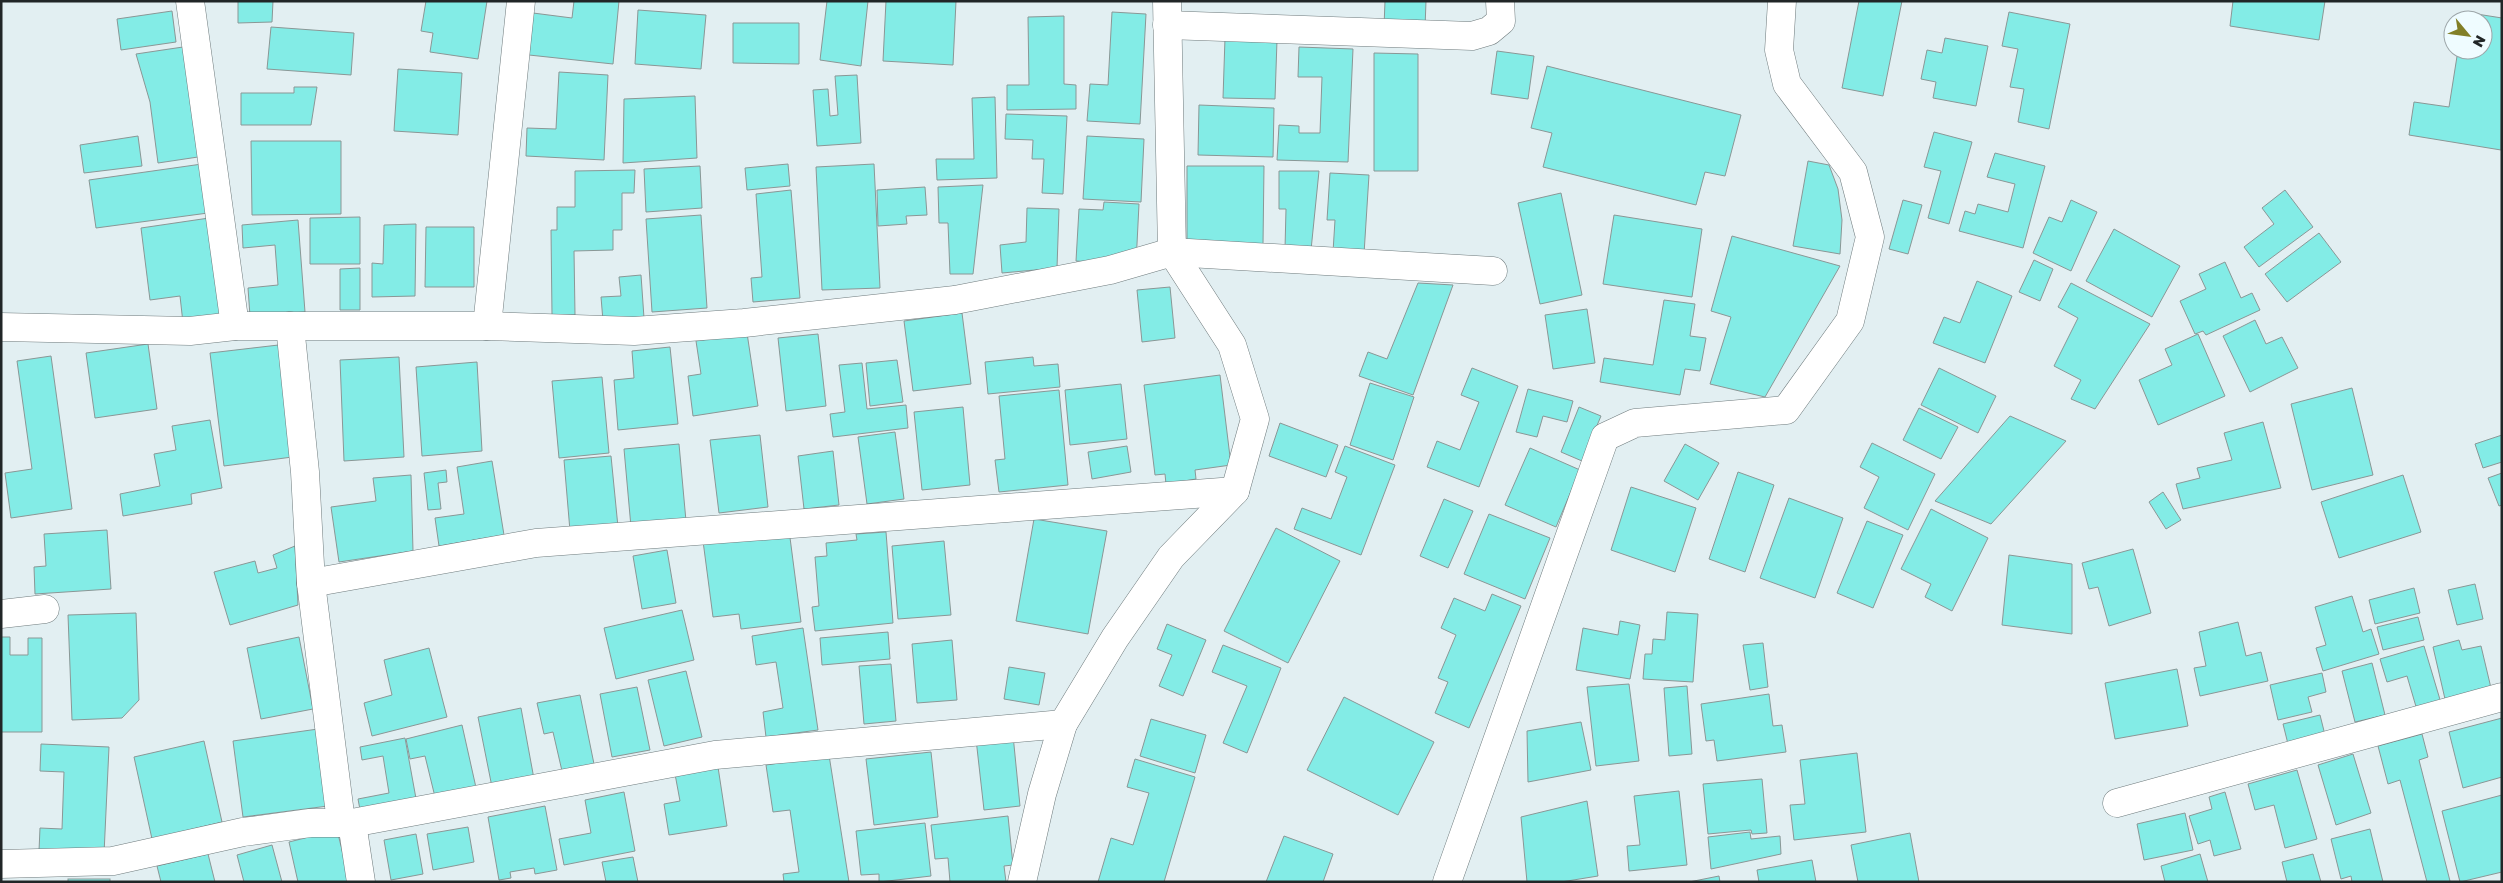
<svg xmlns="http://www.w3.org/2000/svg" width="2503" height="883" viewBox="0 0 2503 883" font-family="'Golos Text',sans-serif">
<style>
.building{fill:#83ece6;stroke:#8a9796}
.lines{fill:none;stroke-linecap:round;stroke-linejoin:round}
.minor-casing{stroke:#6f7b7d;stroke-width:29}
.minor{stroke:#fff;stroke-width:28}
</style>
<rect width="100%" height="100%" fill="#e2eff2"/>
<g class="building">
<path d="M238 1H273L272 22 238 23Z"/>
<path d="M426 1H487L478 59 430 52 433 33 421 31Z"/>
<path d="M574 1H619L613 64 529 55 533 13 572 18Z"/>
<path d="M827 1H868L861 66 820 60Z"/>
<path d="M886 1H956L953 65 883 61Z"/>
<path d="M1385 1H1426L1425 28 1384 27Z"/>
<path d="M1859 1H1902L1883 96 1842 88Z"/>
<path d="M2233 1H2325L2319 40 2230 26Z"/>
<path d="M638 10 706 15 701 69 635 64Z"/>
<path d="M172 11 176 42 121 50 117 19Z"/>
<path d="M1112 12 1146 14 1140 124 1087 121 1090 84 1108 85Z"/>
<path d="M2009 12 2070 24 2049 129 2018 122 2024 89 2010 87 2018 49 2002 46Z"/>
<path d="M2464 12 2502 18 2501 150 2409 135 2414 102 2449 107 2458 50H2483V20H2463Z"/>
<path d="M1064 16V84L1076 85V109L1007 110V85H1029L1028 17Z"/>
<path d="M733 23H799V64L733 63Z"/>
<path d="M271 27 354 33 351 75 267 69Z"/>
<path d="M1225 38 1277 40 1275 99 1223 98Z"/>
<path d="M1945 38 1988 46 1976 106 1933 98 1936 82 1921 79 1927 50 1942 53Z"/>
<path d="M183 47 198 157 158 163 150 102 136 54Z"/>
<path d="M1299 47 1353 49 1348 162 1277 160 1279 125 1299 126V133H1320L1322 77H1298Z"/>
<path d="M1497 51 1534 56 1528 99 1491 94Z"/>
<path d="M1374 53 1418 54V171H1374Z"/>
<path d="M1547 66 1741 115 1725 176 1705 172 1696 205 1543 167 1552 133 1531 128Z"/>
<path d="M398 69 462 73 458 135 394 131Z"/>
<path d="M559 72 608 75 604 160 526 156 527 128 556 129Z"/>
<path d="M857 75 861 143 817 146 813 90 828 89 830 116 838 115 835 76Z"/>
<path d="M294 87H317L311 125H241V93H294Z"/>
<path d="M695 96 697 158 623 163 624 99Z"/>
<path d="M995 97 997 178 937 180 936 159H974L972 98Z"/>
<path d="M1199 105 1274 108 1273 157 1198 155Z"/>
<path d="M1006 114 1067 116 1063 194 1042 193 1044 159H1032L1033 140 1005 139Z"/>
<path d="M1934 132 1972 142 1949 224 1928 218 1941 171 1924 167Z"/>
<path d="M138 136 142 166 84 173 80 145Z"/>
<path d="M1087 136 1144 139 1141 202 1083 199Z"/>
<path d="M251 141H341V214L252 215Z"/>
<path d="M1995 153 2045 166 2023 248 1959 231 1965 211 1975 214 1978 204 2008 212 2015 184 1987 177Z"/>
<path d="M1808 161 1829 165 1838 189 1842 220 1840 254 1793 246Z"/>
<path d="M202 164 208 213 96 228 89 180Z"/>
<path d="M788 164 790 186 747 190 745 168Z"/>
<path d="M874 164 880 288 822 290 816 167Z"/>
<path d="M700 166 702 208 646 212 644 169Z"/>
<path d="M1187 166H1264L1263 244H1187Z"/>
<path d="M635 170 634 193H622V230H613V250L574 251 575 315H552L551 230H557V207H575V171Z"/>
<path d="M1279 171H1319L1311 250 1285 249 1286 209H1279Z"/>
<path d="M1330 173 1369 175 1364 254 1333 252 1335 220H1327Z"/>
<path d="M983 185 973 274H950L948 223H939L938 187Z"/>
<path d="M925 187 927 215 906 216 907 224 878 226 877 190Z"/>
<path d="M791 190 800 298 753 302 751 278 762 277 756 194Z"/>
<path d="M2285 190 2313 227 2259 267 2244 247 2274 224 2262 208Z"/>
<path d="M1561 193 1582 295 1540 304 1518 203Z"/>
<path d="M1903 200 1922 205 1908 254 1889 249Z"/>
<path d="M2071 200 2097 212 2071 271 2033 253 2049 217 2062 222Z"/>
<path d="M1104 202 1139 204 1136 264 1076 261 1079 209 1103 210Z"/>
<path d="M1027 208 1059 209 1057 268 1002 273 1000 245 1026 242Z"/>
<path d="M701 215 707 308 652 312 646 219Z"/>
<path d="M1614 215 1702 229 1692 297 1603 284Z"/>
<path d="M360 217V264H310V218Z"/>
<path d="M209 218 222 318 183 323 180 296 150 300 141 228Z"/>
<path d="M298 220 305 312 250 316 248 288 278 285 275 245 243 248 242 225Z"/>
<path d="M416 224 415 296 372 297V263L383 264 384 225Z"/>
<path d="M426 227H474V287H425Z"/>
<path d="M2114 229 2180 266 2152 317 2086 281Z"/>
<path d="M2319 233 2341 262 2287 302 2265 274Z"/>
<path d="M1732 236 1840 266 1765 397 1710 384 1731 317 1711 311Z"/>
<path d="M2034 260 2053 269 2040 301 2019 292Z"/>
<path d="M2225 262 2241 298 2252 293 2260 310 2206 335 2203 331 2195 334 2180 301 2206 289 2199 274Z"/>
<path d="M360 268V310H340V269Z"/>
<path d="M641 275 644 318 603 321 601 297 621 296 619 277Z"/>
<path d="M1977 281 2012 296 1985 363 1933 343 1944 317 1960 323Z"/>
<path d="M1418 283 1453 285 1413 395 1359 376 1368 352 1387 359Z"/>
<path d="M2071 283 2150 324 2095 409 2071 399 2081 380 2054 366 2078 318 2058 307Z"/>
<path d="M1170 287 1175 338 1142 342 1137 290Z"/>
<path d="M1664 300 1695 304 1690 336 1706 338 1700 371 1685 369 1680 395 1600 382 1604 358 1653 365Z"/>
<path d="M1587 309 1595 363 1553 369 1545 315Z"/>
<path d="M962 313 971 384 913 391 904 321Z"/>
<path d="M2255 320 2266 344 2282 337 2298 368 2250 392 2223 336Z"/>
<path d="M747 333 758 406 693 416 688 376 701 374 696 341Z"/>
<path d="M818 334 826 406 786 411 778 338Z"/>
<path d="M2198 334 2225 396 2158 425 2139 380 2172 365 2165 349Z"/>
<path d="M148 344 157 409 95 418 86 353Z"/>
<path d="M287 344 300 456 224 466 210 353Z"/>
<path d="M670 347 678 424 618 430 614 380 634 378 632 351Z"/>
<path d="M51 356 72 509 11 518 5 473 32 469 17 361Z"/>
<path d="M399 357 404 457 344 461 340 360Z"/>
<path d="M1033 357 1034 366 1058 364 1060 387 988 394 985 362Z"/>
<path d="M897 360 903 402 870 406 866 363Z"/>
<path d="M477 362 482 451 422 456 416 367Z"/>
<path d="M862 363 867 409 906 405 908 428 833 437 830 414 845 412 839 365Z"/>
<path d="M1472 368 1518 386 1479 487 1427 467 1437 441 1460 450 1479 402 1461 395Z"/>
<path d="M1939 368 1996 396 1978 433 1921 405Z"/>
<path d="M1220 375 1231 465 1195 470 1196 479 1166 484 1165 474 1155 475 1144 385Z"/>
<path d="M602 377 609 453 559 458 552 381Z"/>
<path d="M1370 383 1414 397 1393 460 1350 445Z"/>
<path d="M1121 384 1127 439 1070 445 1065 390Z"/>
<path d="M2352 388 2373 475 2312 490 2291 404Z"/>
<path d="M1528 389 1573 401 1567 422 1543 416 1537 437 1516 432Z"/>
<path d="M1059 390 1068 485 999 492 995 460 1005 459 999 396Z"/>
<path d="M963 407 970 485 922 490 914 412Z"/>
<path d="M1579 407 1601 416 1582 461 1561 452Z"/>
<path d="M1919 408 1958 427 1941 459 1903 440Z"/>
<path d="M2010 416 2066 441 1991 524 1935 501Z"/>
<path d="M210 420 222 488 191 494 192 504 123 516 120 494 160 486 154 454 176 450 172 426Z"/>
<path d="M2263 422 2281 488 2183 509 2176 484 2200 478 2197 468 2232 460 2224 433Z"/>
<path d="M1280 423 1338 445 1326 477 1269 456Z"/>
<path d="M895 432 904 499 867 504 858 437Z"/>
<path d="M760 435 768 507 719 513 710 440Z"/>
<path d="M2502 435V462L2483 468 2475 444Z"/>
<path d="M1872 443 1935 474 1908 530 1864 508 1879 477 1860 467Z"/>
<path d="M679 444 686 521 631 527 624 449Z"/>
<path d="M1685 444 1719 463 1698 500 1664 481Z"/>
<path d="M1127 446 1131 472 1092 479 1088 452Z"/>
<path d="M1345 446 1395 465 1361 555 1294 529 1302 508 1331 519 1347 477 1335 472Z"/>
<path d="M1530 448 1580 470 1556 527 1505 505Z"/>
<path d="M833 451 839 505 804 509 798 456Z"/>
<path d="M611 456 618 527 570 531 564 460Z"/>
<path d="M492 461 504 535 439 546 435 518 464 514 457 467Z"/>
<path d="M446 470 447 482 438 483 441 509 428 510 424 473Z"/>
<path d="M1738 472 1774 485 1745 572 1709 559Z"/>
<path d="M2502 473V505L2499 506 2488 478Z"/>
<path d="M411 475 413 551 339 562 331 507 376 501 373 478Z"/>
<path d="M2403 475 2421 532 2339 558 2321 502Z"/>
<path d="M1631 487 1696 508 1675 572 1611 550Z"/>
<path d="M2163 492 2181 520 2166 529 2149 502Z"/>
<path d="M1789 498 1843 518 1815 598 1760 578Z"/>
<path d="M1444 499 1473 511 1448 568 1420 556Z"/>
<path d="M1931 509 1988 538 1952 611 1925 597 1931 584 1901 569Z"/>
<path d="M1489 514 1550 538 1525 599 1464 574Z"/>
<path d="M1034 519 1107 531 1088 634 1016 621Z"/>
<path d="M1867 521 1903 535 1873 608 1837 593Z"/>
<path d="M1276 528 1340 561 1288 663 1224 631Z"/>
<path d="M107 530 111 589 35 594 34 567 46 566 44 534Z"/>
<path d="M789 530 801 622 741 629 739 614 713 617 703 541Z"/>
<path d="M886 532 893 623 815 631 812 607 819 606 815 557 827 556 826 543 857 540 856 534Z"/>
<path d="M944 541 951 615 898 619 892 546Z"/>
<path d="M295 546 298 605 230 625 214 572 255 561 258 573 277 568 273 555Z"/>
<path d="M2133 549 2151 613 2109 626 2098 587 2089 589 2082 563Z"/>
<path d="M667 550 676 603 642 609 633 556Z"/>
<path d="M2009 555 2072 564V634L2002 625Z"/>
<path d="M2475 584 2483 619 2457 625 2448 590Z"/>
<path d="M2414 588 2420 613 2375 624 2369 600Z"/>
<path d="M1492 594 1521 606 1469 728 1435 713 1448 682 1438 678 1456 635 1441 628 1454 598 1485 611Z"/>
<path d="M2352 596 2363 632 2371 629 2379 654 2323 671 2316 648 2326 645 2315 607Z"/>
<path d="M682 610 694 660 616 679 604 628Z"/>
<path d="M1667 612 1698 614 1693 682 1643 679 1645 654H1652L1653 639 1665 640Z"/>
<path d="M136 613 139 700 122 718 72 720 68 615Z"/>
<path d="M2418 617 2424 640 2383 650 2377 627Z"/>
<path d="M1620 621 1640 625 1630 679 1576 670 1583 628 1618 635Z"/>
<path d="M2238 622 2246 656 2261 652 2268 681 2200 696 2194 668 2206 666 2199 632Z"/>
<path d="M1167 624 1206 640 1183 696 1159 686 1172 655 1157 649Z"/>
<path d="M803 628 818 730 766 737 763 712 783 708 776 662 756 665 752 636Z"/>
<path d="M888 632 890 659 822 665 820 638Z"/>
<path d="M1 637H10V655H28V638H42V732H1Z"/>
<path d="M299 637 313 709 261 719 247 648Z"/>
<path d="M952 640 957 700 917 703 912 644Z"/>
<path d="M2459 640 2462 650 2481 646 2491 688 2445 699 2433 647Z"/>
<path d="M1763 643 1768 687 1750 690 1743 645Z"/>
<path d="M1223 645 1281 668 1247 753 1223 743 1247 686 1212 672Z"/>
<path d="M2424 646 2441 703 2417 710 2407 676 2387 682 2380 659Z"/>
<path d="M429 648 447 717 372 736 364 703 392 695 384 660Z"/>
<path d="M2372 663 2385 715 2355 722 2342 671Z"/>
<path d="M891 664 896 721 864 724 859 666Z"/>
<path d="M1009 667 1045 673 1039 705 1004 699Z"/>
<path d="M2177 669 2188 726 2115 739 2105 683Z"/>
<path d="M686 671 702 737 664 746 648 680Z"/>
<path d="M2322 673 2326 692 2308 697 2312 712 2278 720 2270 685Z"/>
<path d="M1629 684 1639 761 1596 766 1587 687Z"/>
<path d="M1687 686 1692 754 1669 756 1664 688Z"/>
<path d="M637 687 650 750 612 757 600 694Z"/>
<path d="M1769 694 1773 726 1782 725 1786 752 1717 761 1714 740 1706 741 1701 704Z"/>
<path d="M580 695 594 764 562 771 553 732 544 734 537 703Z"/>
<path d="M1344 697 1434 742 1398 815 1307 770Z"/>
<path d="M521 708 534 779 492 787 478 717Z"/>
<path d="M2320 715 2325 735 2288 744 2283 724Z"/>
<path d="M2502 718V777L2463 788 2449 732Z"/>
<path d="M1151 719 1206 735 1195 773 1140 756Z"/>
<path d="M1581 722 1591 770 1528 782 1527 731Z"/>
<path d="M462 725 477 792 436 801 425 756 410 759 406 739Z"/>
<path d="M318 729 328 806 243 817 233 741Z"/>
<path d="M2422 734 2428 757 2419 760 2450 881 2448 882H2427L2400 780 2388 784 2378 746Z"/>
<path d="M1013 735 1020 806 984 810 976 739Z"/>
<path d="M405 738 417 804 361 815 358 799 389 793 383 756 362 760 360 747Z"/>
<path d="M204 741 222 822 152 839 134 757Z"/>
<path d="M41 744 109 747 104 854 39 851 40 828 62 829 64 772 40 771Z"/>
<path d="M931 752 938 817 874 825 866 759Z"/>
<path d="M1857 753 1866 832 1794 840 1790 805 1805 804 1800 760Z"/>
<path d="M2353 754 2371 813 2336 825 2318 765Z"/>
<path d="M829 755 849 882H784L783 874 799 872 790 810 773 812 766 765Z"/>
<path d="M1135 759 1195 777 1164 882H1098L1111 838 1133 845 1149 793 1127 787Z"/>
<path d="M718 767 727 826 669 835 664 804 680 801 675 774Z"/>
<path d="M2297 770 2317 839 2285 848 2274 805 2255 810 2248 784Z"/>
<path d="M1762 779 1767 833 1752 834 1751 830 1708 834 1703 784Z"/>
<path d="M1679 791 1687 865 1629 871 1627 846 1640 845 1634 796Z"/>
<path d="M624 792 635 851 564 865 559 839 591 833 585 800Z"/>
<path d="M2225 792 2241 849 2214 856 2210 840 2198 844 2189 816 2212 809 2209 797Z"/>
<path d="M2502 795V872L2460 882 2442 811Z"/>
<path d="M1587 801 1598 876 1561 882H1527L1521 817Z"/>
<path d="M545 806 557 870 535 874 534 868 510 872 511 878 499 880 488 817Z"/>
<path d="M2185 813 2193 850 2144 860 2137 824Z"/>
<path d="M1008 816 1013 865 1004 866 1006 882H950L948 858 935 859 931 825Z"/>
<path d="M925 823 931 876 879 882V874L861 875 856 831Z"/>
<path d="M468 827 474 862 433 870 427 834Z"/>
<path d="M2370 829 2383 882H2352L2351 876 2341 879 2331 839Z"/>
<path d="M337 830 350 882H298L289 842Z"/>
<path d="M1750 832 1751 839 1780 836 1781 854 1711 869 1708 837Z"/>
<path d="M1910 833 1919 882H1858L1851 845Z"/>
<path d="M416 834 423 874 391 880 384 840Z"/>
<path d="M1284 836 1333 854 1323 882H1266Z"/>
<path d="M272 845 282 882H244L237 855Z"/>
<path d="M208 854 215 882H161L157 866Z"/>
<path d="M2200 854 2208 882H2165L2161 866Z"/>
<path d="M2313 854 2321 882H2287L2282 862Z"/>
<path d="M633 857 638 882H606L602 862Z"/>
<path d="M1812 860 1816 882H1759L1757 870Z"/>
<path d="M1719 876 1720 882H1689Z"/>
<rect x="68" y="879" width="42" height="3"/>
</g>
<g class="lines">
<defs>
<g id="minor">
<path d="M190 1 235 326"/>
<path d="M1167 25 1472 36 1489 31 1501 21 1500 1"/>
<path d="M290 326 305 472 311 583 341 822"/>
<path d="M487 326 521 1"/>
<path d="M1 327 190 331 235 326H487L634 331 744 323 955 300 1110 270 1172 252 1493 271"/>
<path d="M311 583 536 543 1235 491"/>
<path d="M1 614 45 609"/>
<path d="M2117 803 2502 697"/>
<path d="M352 823 361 882"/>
<path d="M1 864 113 861 243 832 310 823H352L715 755 1063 724"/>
<path d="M1022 882 1042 794 1063 724 1115 638 1171 557 1235 491 1255 419 1232 345 1172 252 1167 1"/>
<path d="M1447 882 1605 437 1635 423 1786 410 1850 321 1870 237 1853 172 1787 84 1779 50 1782 1"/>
</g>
</defs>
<use href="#minor" class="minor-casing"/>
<use href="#minor" class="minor"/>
</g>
<rect width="2503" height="883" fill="none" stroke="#212627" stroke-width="5"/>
<g transform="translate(2468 35) rotate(119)"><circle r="24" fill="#effcff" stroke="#9da6a9"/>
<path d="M0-4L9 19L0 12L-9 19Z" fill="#827f27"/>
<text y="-8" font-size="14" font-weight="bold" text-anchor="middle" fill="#212627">N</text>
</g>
</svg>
